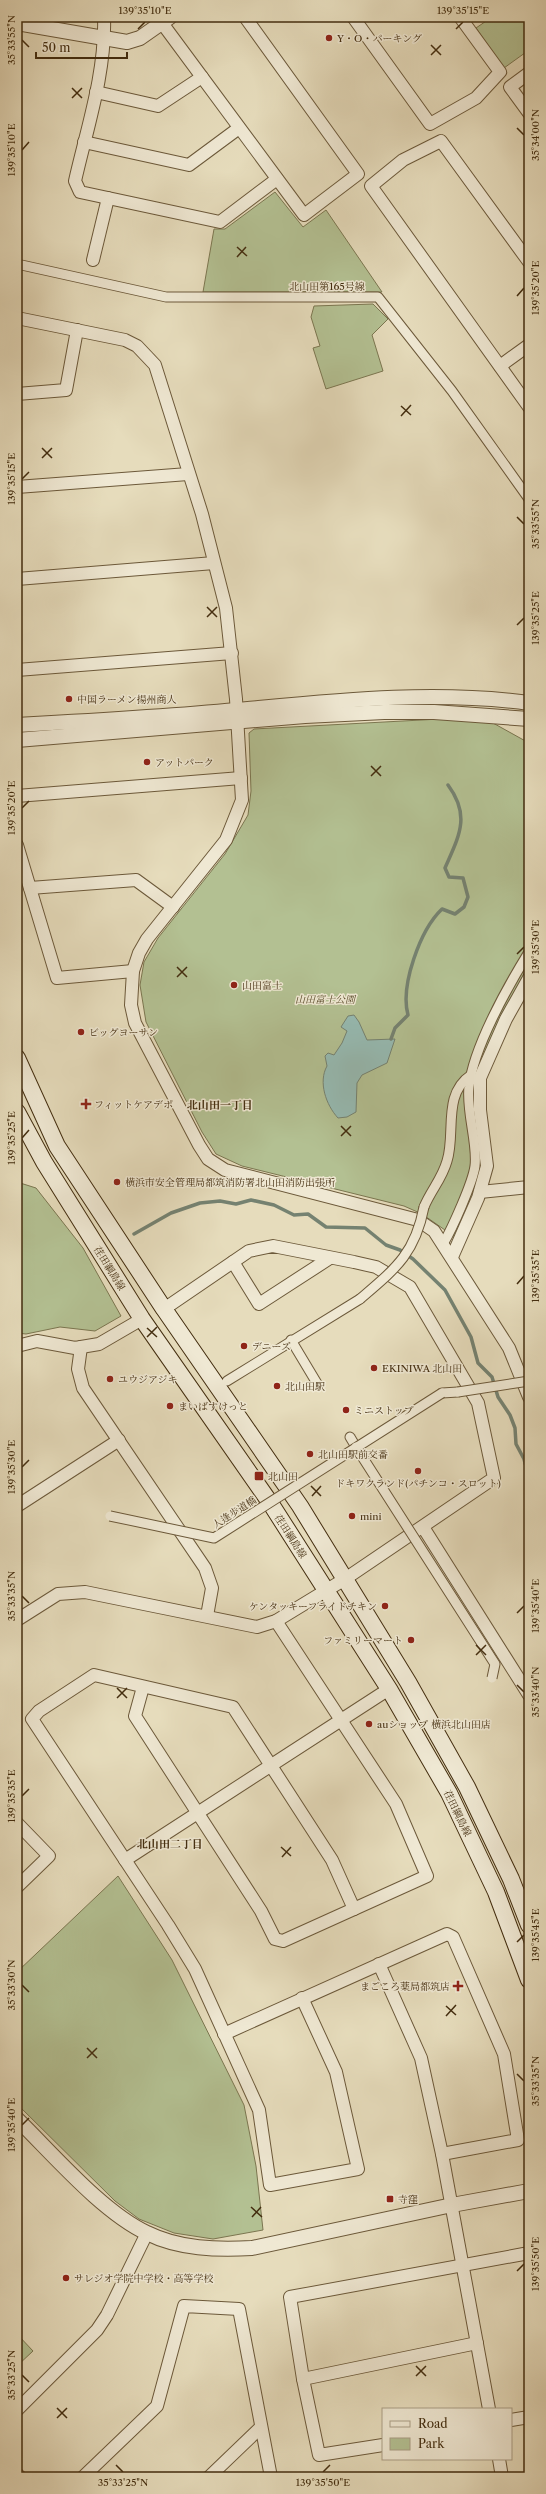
<svg xmlns="http://www.w3.org/2000/svg" width="546" height="2494" viewBox="0 0 546 2494" font-family="'Libre Caslon Text','Noto Serif JP',serif">
<style>
.green{fill:#b3c092;stroke:#7b7650}
.water{fill:#96bbb3;stroke:#758271}
.lines{fill:none;stroke-linecap:round;stroke-linejoin:round}
.stream{stroke:#758271;stroke-width:3.5}
.pedestrian-casing{stroke:#6c593a;stroke-width:11}
.minor-casing{stroke:#6c593a;stroke-width:14}
.tertiary-casing{stroke:#6c593a;stroke-width:16}
.secondary-casing{stroke:#432d0f;stroke-width:18}
.pedestrian{stroke:#efe8d3;stroke-width:9}
.minor{stroke:#efe8d3;stroke-width:12}
.tertiary{stroke:#efe8d3;stroke-width:14}
.secondary{stroke:#efe8d3;stroke-width:16}
.pedestrian-bridge-casing{stroke:#6c593a;stroke-width:11;stroke-linecap:butt}
.pedestrian-bridge{stroke:#efe8d3;stroke-width:9}
.ticks{fill:none;stroke:#432d0f;stroke-width:1.5}
.poi-dot{fill:#8f2418;stroke:#efe8d3;stroke-width:1.5}
.labels{text-anchor:middle;stroke-width:3;stroke-linejoin:round;paint-order:stroke}
.poi-label{font-size:10px;fill:#432d0f;stroke:#efe8d3;text-anchor:start}
.street-label{font-size:10px;fill:#432d0f;stroke:#efe8d3}
.park-label{font-size:10px;font-style:italic;fill:#594a29;stroke:#efe8d3}
.neighbourhood-label{font-size:11px;font-weight:bold;fill:#432d0f;stroke:#efe8d3}
.neatline{fill:none;stroke:#432d0f;stroke-width:1.5}
.ticks-label{font-size:10px;text-anchor:middle;fill:#432d0f}
</style>
<rect width="100%" height="100%" fill="#e6dcbc"/>
<filter id="stains"><feTurbulence type="fractalNoise" baseFrequency=".005" numOctaves="4"/><feColorMatrix values="0 0 0 0 .2 0 0 0 0 .09 0 0 0 0 .02 0 0 0 .5 -.17"/></filter>
<radialGradient id="worn" r=".72"><stop offset=".6" stop-color="#630" stop-opacity="0"/><stop offset="1" stop-color="#630" stop-opacity=".3"/></radialGradient>
<g class="green">
<path d="M492 17H529V50L504 68 476 28Z"/>
<path d="M275 192 303 227 326 210 382 292H203L214 229H225Z"/>
<path d="M373 304 388 319 372 335 383 371 326 389 313 348 320 346 311 317 314 306Z"/>
<path d="M440 719 493 723 529 743V964L495 1033 476 1121 480 1163 475 1192 455 1237 422 1214 404 1206 242 1166 216 1154 202 1132 146 1022 140 985 144 962 158 938 225 854 248 815 251 791 249 733 254 729Z"/>
<path d="M17 1182 36 1188 83 1248 121 1316 95 1331 60 1327 26 1334 17 1333Z"/>
<path d="M118 1876 172 1960 244 2105 256 2166 263 2230 213 2239 174 2233 139 2219 115 2201 17 2104V1972Z"/>
<path d="M17 2334 33 2351 17 2366Z"/>
</g>
<path class="water" d="M354 1015 359 1022 367 1040 395 1039 387 1063 362 1075 357 1083 356 1112 347 1117 338 1118C326 1105 318 1082 327 1066L325 1056 328 1053 334 1055 342 1043 347 1031 341 1027 348 1016Z"/>
<g class="lines">
<g class="stream">
<path d="M391 1039 395 1028 408 1015C400 986 420 930 442 909L455 914 464 907 468 897 463 878 449 877 445 868C459 836 471 816 448 785"/>
<path d="M134 1234 171 1213 200 1203 220 1201 236 1204 251 1200 274 1205 294 1215 308 1214 326 1227 365 1228 386 1245 400 1250 413 1259 445 1290 471 1337 478 1363 492 1377 498 1397 510 1415 515 1428 516 1444 524 1459 529 1478"/>
</g>
<defs>
<g id="pedestrian">
<path d="M17 264 166 297H378L452 391 529 499"/>
<path d="M424 1207C431 1190 442 1179 447 1161 456 1134 442 1094 471 1075"/>
<path d="M443 1244C452 1229 473 1182 475 1166 478 1144 466 1111 469 1087 473 1048 508 986 529 952"/>
<path d="M291 1340 318 1385"/>
<path d="M227 1381 360 1299"/>
<path d="M442 1393 458 1392"/>
<path d="M350 1437 356 1447"/>
</g>
<g id="minor">
<path d="M104 17C106 72 87 128 75 181L80 192 220 222 277 179"/>
<path d="M353 17 430 124 476 98 500 72 460 17"/>
<path d="M162 23 304 215 358 174 245 17"/>
<path d="M529 73 510 87 529 113"/>
<path d="M96 92 158 106 202 77"/>
<path d="M84 142 189 165 239 128"/>
<path d="M93 260 108 198"/>
<path d="M529 262 441 141 403 160 371 186 529 407"/>
<path d="M17 318 125 340 137 346 155 365 202 514 226 608 236 699 242 800 226 840 147 939 139 953 133 971 131 1005 135 1023 199 1145 208 1159 225 1170 418 1220 434 1231 509 1348 529 1397"/>
<path d="M500 366 529 345"/>
<path d="M17 394 66 390 77 330"/>
<path d="M17 487 188 474"/>
<path d="M17 579 214 563"/>
<path d="M17 670 232 653"/>
<path d="M17 796 241 778"/>
<path d="M17 845 57 978 133 971"/>
<path d="M30 888 136 880 173 907"/>
<path d="M480 1192 529 1187"/>
<path d="M452 1257 478 1198 487 1166 480 1110V1078L506 1019 529 978"/>
<path d="M233 1262 259 1304 330 1258"/>
<path d="M17 1346 37 1341 75 1348 99 1344 142 1319"/>
<path d="M81 1347 78 1369 83 1388 205 1568 212 1588 207 1616"/>
<path d="M17 1506 119 1440"/>
<path d="M423 1527 529 1695"/>
<path d="M17 1620 58 1594 85 1592 257 1627 276 1621 345 1579 494 1478 478 1403 410 1287 376 1267 354 1262 273 1246 249 1251 164 1309"/>
<path d="M143 1687 135 1716 261 1911 275 1939 283 1941 427 1876 396 1804 276 1621"/>
<path d="M17 1823 49 1856 17 1887"/>
<path d="M125 1860 389 1689"/>
<path d="M379 1964 421 2058 442 2154 489 2409"/>
<path d="M302 1998 336 2072 358 2169 270 2185 259 2110 195 1969 168 1925 32 1719 39 1711 94 1675 233 1707 332 1860 354 1909"/>
<path d="M224 2034 447 1934 453 1937 504 2054 518 2140 442 2154"/>
<path d="M303 2379 477 2343"/>
<path d="M17 2410 97 2330 107 2315 147 2233"/>
<path d="M511 2420 529 2417"/>
<path d="M383 2445 319 2455 303 2379 290 2297 529 2253"/>
<path d="M499 2459 502 2477"/>
<path d="M17 2474 20 2477"/>
<path d="M83 2477 157 2406 184 2306 239 2309 271 2477"/>
<path d="M209 2477 260 2428"/>
</g>
<g id="tertiary">
<path d="M17 23 127 42 140 38 170 17"/>
<path d="M17 725C90 721 164 717 237 710 334 701 432 690 529 703"/>
<path d="M17 740 305 716 384 712H434L529 719"/>
<path d="M17 2119C53 2154 102 2212 147 2233 179 2249 217 2250 252 2248L452 2205 529 2191"/>
</g>
<g id="secondary">
<path d="M17 1058 57 1146 164 1309 300 1506 408 1682 467 1787 511 1879 529 1925"/>
<path d="M17 1112 44 1162 142 1319 271 1504 389 1689 449 1793 496 1892 529 1980"/>
</g>
</defs>
<use href="#pedestrian" class="pedestrian-casing"/>
<use href="#minor" class="minor-casing"/>
<use href="#tertiary" class="tertiary-casing"/>
<use href="#secondary" class="secondary-casing"/>
<use href="#pedestrian" class="pedestrian"/>
<use href="#minor" class="minor"/>
<use href="#tertiary" class="tertiary"/>
<use href="#secondary" class="secondary"/>
<defs>
<g id="pedestrian-bridge">
<path d="M360 1299C395 1269 415 1254 424 1207"/>
<path d="M458 1392 529 1381"/>
<path d="M356 1447 495 1664 492 1678"/>
<path d="M110 1516 214 1538 442 1393"/>
</g>
</defs>
<use href="#pedestrian-bridge" class="pedestrian-bridge-casing"/>
<use href="#pedestrian-bridge" class="pedestrian-bridge"/>
</g>
<path class="ticks" d="M138 29 145 22M456 29 463 22M22 40 29 47M431 45 441 55M431 55 441 45M72 88 82 98M72 98 82 88M517 128 524 135M22 150 29 142M237 247 247 256M237 257 246 247M517 296 524 288M401 406 411 415M401 416 411 405M42 448 52 458M42 458 52 448M22 479 29 472M517 517 524 524M207 607 217 617M207 617 217 607M517 625 524 618M371 766 381 776M371 776 381 766M22 808 29 801M517 954 524 947M177 967 187 977M177 977 187 967M341 1126 351 1136M341 1136 351 1126M22 1138 29 1130M517 1284 524 1276M147 1328 157 1337M147 1337 157 1327M22 1467 29 1460M311 1486 321 1496M312 1496 321 1486M22 1596 29 1603M517 1613 524 1606M476 1645 486 1655M476 1655 486 1645M517 1685 524 1692M117 1688 127 1698M117 1698 127 1688M22 1796 29 1789M281 1847 291 1856M282 1857 291 1847M517 1942 524 1935M22 1985 29 1992M446 2006 456 2015M446 2016 456 2005M87 2048 97 2058M87 2058 97 2048M517 2074 524 2081M22 2125 29 2118M251 2207 262 2217M252 2217 261 2207M517 2271 524 2264M416 2366 426 2376M22 2375 29 2382M416 2376 426 2366M57 2408 67 2418M57 2418 67 2408M116 2465 123 2472M323 2472 330 2465"/>
<g class="poi-dot">
<circle cx="329" cy="38" r="4"/>
<circle cx="69" cy="699" r="4"/>
<circle cx="147" cy="762" r="4"/>
<circle cx="234" cy="985" r="4"/>
<circle cx="81" cy="1032" r="4"/>
<path d="M84 1098h4v4h4v4h-4v4h-4v-4h-4v-4h4z"/>
<circle cx="117" cy="1182" r="4"/>
<circle cx="244" cy="1346" r="4"/>
<circle cx="374" cy="1368" r="4"/>
<circle cx="110" cy="1379" r="4"/>
<circle cx="277" cy="1386" r="4"/>
<circle cx="170" cy="1406" r="4"/>
<circle cx="346" cy="1410" r="4"/>
<circle cx="310" cy="1454" r="4"/>
<circle cx="418" cy="1471" r="4"/>
<rect x="254" y="1471" width="10" height="10" rx="2"/>
<circle cx="352" cy="1516" r="4"/>
<circle cx="385" cy="1606" r="4"/>
<circle cx="411" cy="1640" r="4"/>
<circle cx="369" cy="1724" r="4"/>
<path d="M456 1980h4v4h4v4h-4v4h-4v-4h-4v-4h4z"/>
<rect x="386" y="2195" width="8" height="8" rx="2"/>
<circle cx="66" cy="2278" r="4"/>
</g>
<g class="labels">
<g class="poi-label">
<text x="337" y="42">Y・O・パーキング</text>
<text x="77" y="703">中国ラーメン揚州商人</text>
<text x="155" y="766">アットパーク</text>
<text x="242" y="989">山田富士</text>
<text x="89" y="1036">ビッグヨーサン</text>
<text x="94" y="1108">フィットケアデポ</text>
<text x="125" y="1186">横浜市安全管理局都筑消防署北山田消防出張所</text>
<text x="252" y="1350">デニーズ</text>
<text x="382" y="1372">EKINIWA 北山田</text>
<text x="118" y="1383">ユウジアジキ</text>
<text x="285" y="1390">北山田駅</text>
<text x="178" y="1410">まいばすけっと</text>
<text x="354" y="1414">ミニストップ</text>
<text x="318" y="1458">北山田駅前交番</text>
<text x="268" y="1480">北山田</text>
<text x="418" y="1487" text-anchor="middle">ドキワクランド(パチンコ・スロット)</text>
<text x="360" y="1520">mini</text>
<text x="377" y="1610" text-anchor="end">ケンタッキーフライドチキン</text>
<text x="403" y="1644" text-anchor="end">ファミリーマート</text>
<text x="377" y="1728">auショップ 横浜北山田店</text>
<text x="450" y="1990" text-anchor="end">まごころ薬局都筑店</text>
<text x="398" y="2203">寺窪</text>
<text x="74" y="2282">サレジオ学院中学校・高等学校</text>
</g>
<g class="street-label">
<text x="327" y="290">北山田第165号線</text>
<text transform="translate(110 1268) rotate(58)" y="4">荏田綱島線</text>
<text transform="translate(234 1512) rotate(-33)" y="4">人逢歩道橋</text>
<text transform="translate(291 1536) rotate(57)" y="4">荏田綱島線</text>
<text transform="translate(458 1813) rotate(64)" y="4">荏田綱島線</text>
</g>
<g class="park-label">
<text x="325" y="1003">山田富士公園</text>
</g>
<g class="neighbourhood-label">
<text x="220" y="1109">北山田一丁目</text>
<text x="170" y="1848">北山田二丁目</text>
</g>
</g>
<rect width="546" height="2494" fill="none" stroke="#e6dcbc" stroke-width="44"/>
<rect x="382" y="2408" width="130" height="52" fill="#efe8d3" stroke="#aa9d85"/>
<rect x="390" y="2421" width="20" height="6" fill="#efe8d3" stroke="#aa9d85"/>
<text x="418" y="2428" font-size="12" fill="#432d0f">Road</text>
<rect x="390" y="2438" width="20" height="12" fill="#b3c092" stroke="#aa9d85"/>
<text x="418" y="2448" font-size="12" fill="#432d0f">Park</text>
<path d="M36 52v6h91v-6" fill="none" stroke="#432d0f" stroke-width="2"/>
<text x="42" y="52" font-size="12" fill="#432d0f" stroke="#efe8d3" stroke-width="3" paint-order="stroke">50 m</text>
<rect x="22" y="22" width="502" height="2450" class="neatline"/>
<g class="ticks-label">
<text x="145" y="14">139°35'10"E</text>
<text x="463" y="14">139°35'15"E</text>
<text transform="translate(11 40) rotate(-90)" y="4">35°33'55"N</text>
<text transform="translate(535 135) rotate(-90)" y="4">35°34'00"N</text>
<text transform="translate(11 150) rotate(-90)" y="4">139°35'10"E</text>
<text transform="translate(535 288) rotate(-90)" y="4">139°35'20"E</text>
<text transform="translate(11 479) rotate(-90)" y="4">139°35'15"E</text>
<text transform="translate(535 524) rotate(-90)" y="4">35°33'55"N</text>
<text transform="translate(535 618) rotate(-90)" y="4">139°35'25"E</text>
<text transform="translate(11 808) rotate(-90)" y="4">139°35'20"E</text>
<text transform="translate(535 947) rotate(-90)" y="4">139°35'30"E</text>
<text transform="translate(11 1138) rotate(-90)" y="4">139°35'25"E</text>
<text transform="translate(535 1276) rotate(-90)" y="4">139°35'35"E</text>
<text transform="translate(11 1467) rotate(-90)" y="4">139°35'30"E</text>
<text transform="translate(11 1596) rotate(-90)" y="4">35°33'35"N</text>
<text transform="translate(535 1606) rotate(-90)" y="4">139°35'40"E</text>
<text transform="translate(535 1692) rotate(-90)" y="4">35°33'40"N</text>
<text transform="translate(11 1796) rotate(-90)" y="4">139°35'35"E</text>
<text transform="translate(535 1935) rotate(-90)" y="4">139°35'45"E</text>
<text transform="translate(11 1985) rotate(-90)" y="4">35°33'30"N</text>
<text transform="translate(535 2081) rotate(-90)" y="4">35°33'35"N</text>
<text transform="translate(11 2125) rotate(-90)" y="4">139°35'40"E</text>
<text transform="translate(535 2264) rotate(-90)" y="4">139°35'50"E</text>
<text transform="translate(11 2375) rotate(-90)" y="4">35°33'25"N</text>
<text x="123" y="2486">35°33'25"N</text>
<text x="323" y="2486">139°35'50"E</text>
</g>
<rect width="100%" height="100%" filter="url(#stains)"/>
<rect width="100%" height="100%" fill="url(#worn)"/>
</svg>
